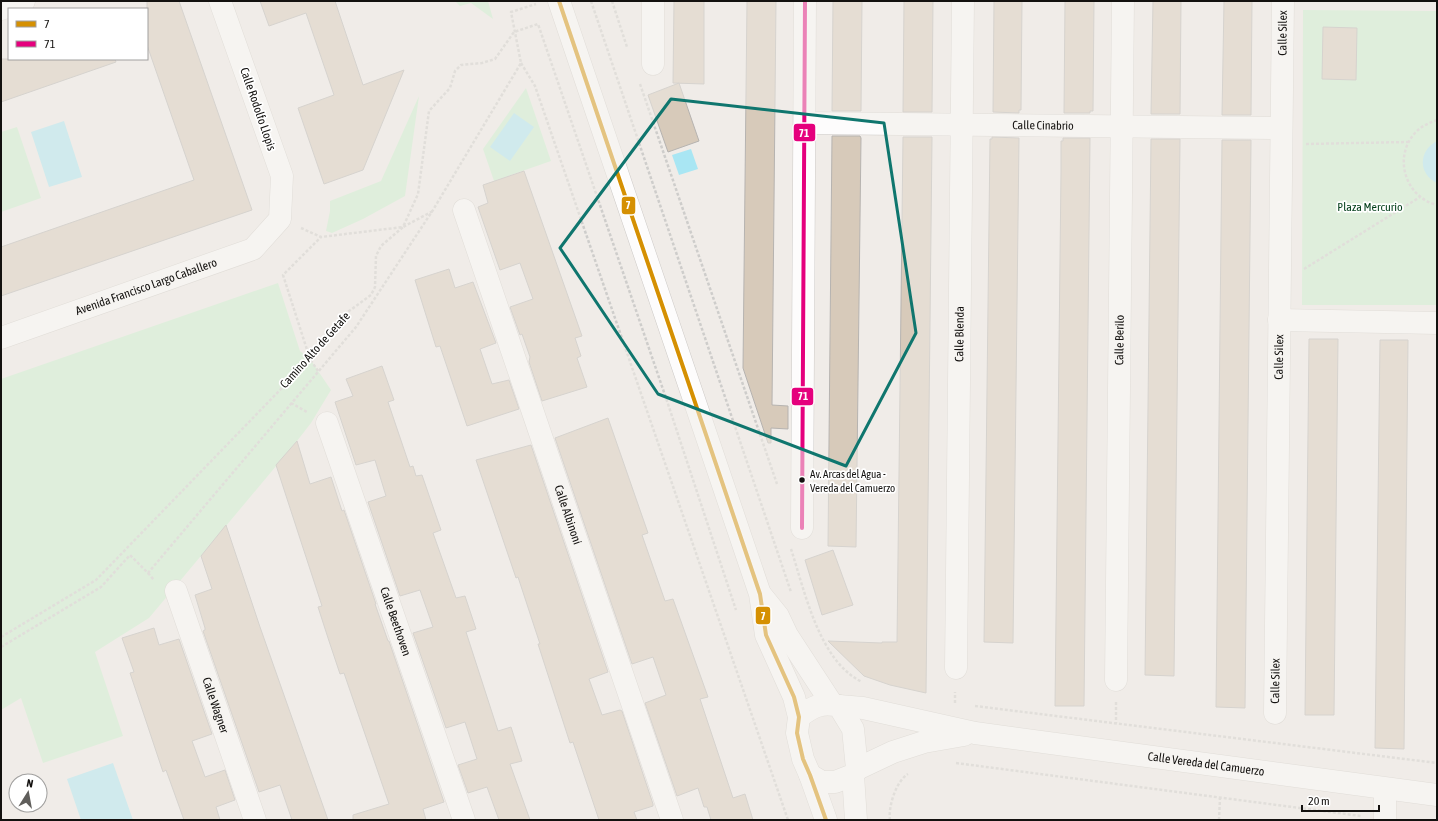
<svg xmlns="http://www.w3.org/2000/svg" width="1438" height="821" viewBox="0 0 1438 821" font-family="'Asap Condensed',sans-serif">
<style>
.green{fill:#caf0cf}
.water{fill:#a9e6f3}
.building{fill:#d7caba;stroke:#b6b3b0}
.lines{fill:none;stroke-linecap:round;stroke-linejoin:round}
.minor-casing{stroke:#cdcac7;stroke-width:23}
.path{stroke:#cecdcb;stroke-width:2.5;stroke-dasharray:3 2;stroke-linecap:butt}
.minor{stroke:#fdfcfc;stroke-width:22}
.bus-1-casing{stroke:#fff;stroke-width:7}
.bus-2-casing{stroke:#fff;stroke-width:7}
.bus-1{stroke:#d59002;stroke-width:4}
.bus-2{stroke:#e5007d;stroke-width:4}
.marked{fill:none;stroke:#0f766e;stroke-width:3;stroke-linejoin:round}
.bus-dot{fill:#13110f;stroke:#fff;stroke-width:1.5}
.labels{text-anchor:middle;stroke-width:3.5;stroke-linejoin:round;paint-order:stroke}
.bus-label{font-size:11px;fill:#13110f;stroke:#fff;text-anchor:start}
.street-label{font-size:12px;fill:#13110f;stroke:#fff}
.park-label{font-size:12px;fill:#003d18;stroke:#fff}
.line-badge{stroke:#fff;stroke-width:1.5}
.badge-label{font-size:11px;text-anchor:middle;font-weight:bold;fill:#fff}
</style>
<rect width="100%" height="100%" fill="#f0ece8"/>
<g class="green">
<path d="M455 1H488L493 19 471 3 460 6Z"/>
<path d="M1303 10 1437 11V305H1302Z"/>
<path d="M526 88 551 161 494 181 483 149Z"/>
<path d="M419 96 405 196 363 219 332 233 326 231 330 211V201L381 181Z"/>
<path d="M17 127 41 198 1 212V132Z"/>
<path d="M278 283 300 351 310 359 331 390 311 423 297 441 149 618 95 652 123 736 43 763 21 698 1 710V379Z"/>
</g>
<g class="water">
<path d="M514 113 534 127 510 161 490 147Z"/>
<path d="M64 121 82 177 49 187 31 132Z"/>
<path d="M1437 141V183C1418 174 1418 151 1437 141Z"/>
<path d="M691 149 698 169 679 175 672 155Z"/>
<path d="M113 763 133 820H81L67 779Z"/>
</g>
<g class="building">
<path d="M147 1H179L252 210 1 296V247L194 180 147 45Z"/>
<path d="M260 1H335L363 85 404 70 363 170 324 184 298 108 334 95 306 13 269 26Z"/>
<path d="M674 1H704V84L673 83Z"/>
<path d="M747 1H776L772 405 788 406V429L771 428V443H768L743 368Z"/>
<path d="M833 1H862L861 111H832Z"/>
<path d="M904 1H933L932 112H903Z"/>
<path d="M994 1H1022L1021 110H1019V113L993 112Z"/>
<path d="M1065 1H1094L1093 111H1090V113H1064Z"/>
<path d="M1153 1H1181L1180 114H1151Z"/>
<path d="M1224 1H1252L1251 115H1222Z"/>
<path d="M1323 27 1357 28 1356 80 1322 79Z"/>
<path d="M1 59H115L116 62 1 102Z"/>
<path d="M679 83 699 141 668 152 648 95Z"/>
<path d="M832 136H860L861 138 856 547 828 546Z"/>
<path d="M903 137H932V139L926 693 890 685 864 676 828 641 882 643V642H897Z"/>
<path d="M992 137 1019 138 1013 643 984 642 990 139H992Z"/>
<path d="M1063 138H1090L1084 706H1055L1061 172V141H1063Z"/>
<path d="M1151 139H1180V141L1174 676 1145 675Z"/>
<path d="M1222 140H1251V143L1245 708 1216 707Z"/>
<path d="M524 171 582 336 575 338 581 356 577 358 587 387 542 401 529 362 530 357 522 334 520 335 510 307 533 299 520 263 500 270 478 207 488 203 483 185Z"/>
<path d="M449 269 455 288 473 282 496 343 480 349 492 384 509 380 519 409 467 426 440 346 436 347 415 280Z"/>
<path d="M1309 339H1338L1334 715H1305Z"/>
<path d="M1380 340H1408L1404 749 1375 748Z"/>
<path d="M382 366 394 400 388 402 410 467 413 466 416 476 422 475 441 530 433 533 456 598 465 596 476 629 466 632 498 731 511 727 522 761 510 764 530 820H499L487 787 468 793 458 765 477 759 465 722 446 728 413 633 433 627 420 590 400 596 368 502 386 496 375 460 356 465 335 402 353 396 346 379Z"/>
<path d="M608 418 648 533 642 535 665 601 673 599 708 697 700 699 733 798 745 794 753 820H711L707 807H704L698 788 677 796 645 703 666 695 653 657 632 664 555 438Z"/>
<path d="M297 441 310 484 331 477 342 511 344 510 376 604H375L388 641H389L444 802 423 809 426 820H353V815L389 804 344 673 340 674 329 641 318 607 322 606 276 465Z"/>
<path d="M531 445 608 672 589 679 602 715 620 710 622 711 653 804V806L634 812 637 820H599L573 742 570 743 538 644H540L518 577 516 578 476 460Z"/>
<path d="M226 525 260 627 328 820H292L280 785 259 792 203 631 205 630V628L195 595 212 589 201 556Z"/>
<path d="M833 550 853 605 822 615 805 560Z"/>
<path d="M154 628 159 645 179 639 212 734 192 741 205 777 225 770 235 800 216 807 220 820H184L166 770 163 772 130 673 134 672 122 638Z"/>
</g>
<g class="lines">
<defs>
<g id="minor">
<path d="M559 1 760 594 766 635 794 697 799 717 797 733 803 759 810 775 826 820"/>
<path d="M653 1V64"/>
<path d="M1 9 24 1"/>
<path id="s1" d="M805 123 1281 128"/>
<path id="s2" d="M464 210 672 820"/>
<path d="M1279 320 1437 323"/>
<path id="s3" d="M1 338 253 249 280 219 282 176 220 1"/>
<path id="s4" d="M327 423 464 820"/>
<path d="M802 528 805 1"/>
<path id="s5" d="M176 591 255 820"/>
<path d="M761 595 778 616 787 635 832 704"/>
<path id="s6" d="M956 668 963 1"/>
<path id="s7" d="M1116 680 1123 1"/>
<path id="s8" d="M839 706 863 708 975 733 1437 795"/>
<path id="s9" d="M1275 713 1283 1"/>
<path d="M799 717C813 706 822 702 839 706L853 729 857 769 853 775 835 782H822L810 775"/>
<path d="M857 769 893 752 924 742 964 735"/>
<path d="M853 775 856 820"/>
<path d="M1385 820V789"/>
</g>
</defs>
<use href="#minor" class="minor-casing"/>
<g class="path">
<path d="M591 1 791 592"/>
<path d="M612 1 627 47"/>
<path d="M521 63 535 86 788 820"/>
<path d="M640 84 777 484"/>
<path d="M1437 120C1429 123 1421 126 1415 133 1393 157 1405 197 1437 205"/>
<path d="M1306 144 1408 142"/>
<path d="M301 228 321 237 403 227 433 211"/>
<path d="M1304 269 1420 197"/>
<path d="M318 371 310 359 283 275 321 237"/>
<path d="M291 403 307 412"/>
<path d="M791 549C805 592 819 661 862 682"/>
<path d="M148 573 154 580"/>
<path d="M1 637 96 580 310 359 339 327 345 314 371 295 375 287 376 256 381 246 403 227 418 194 429 111 450 88 455 71 461 65 482 63 495 59 514 32 538 24 667 401 736 610"/>
<path d="M1 647 101 587 130 555 148 573 356 327 433 210 521 63 511 12 536 4"/>
<path d="M1116 702V723"/>
<path d="M955 703V692"/>
<path d="M975 706 1437 763"/>
<path d="M956 763 1361 816"/>
<path d="M890 820C888 807 896 781 908 774"/>
<path d="M1219 820 1220 798"/>
</g>
<use href="#minor" class="minor"/>
<defs>
<path id="bus-1" d="M559 1 760 594 766 635 794 697 799 717 797 733 803 759 810 775 826 820"/>
<path id="bus-2" d="M802 528 805 1"/>
</defs>
<use href="#bus-1" class="bus-1-casing"/>
<use href="#bus-2" class="bus-2-casing"/>
<use href="#bus-1" class="bus-1"/>
<use href="#bus-2" class="bus-2"/>
</g>
<path d="M0 0H1438V821H0ZM671 99 884 123 916 333 846 466 658 394 560 248Z" fill="#f0ece8" fill-opacity=".55" fill-rule="evenodd"/>
<path class="marked" d="M671 99 884 123 916 333 846 466 658 394 560 248Z"/>
<circle class="bus-dot" cx="802" cy="480" r="3.5"/>
<g class="labels">
<g class="bus-label">
<text x="810" y="478">Av. Arcas del Agua -<tspan x="810" dy="14">Vereda del Camuerzo</tspan></text>
</g>
<g class="street-label">
<text dy="4" stroke="none"><textPath href="#s9" startOffset="680">Calle Silex</textPath></text>
<text transform="translate(258 109) rotate(71)" y="4">Calle Rodolfo Llopis</text>
<text dy="4" stroke="none"><textPath href="#s1" startOffset="238">Calle Cinabrio</textPath></text>
<text dy="4" stroke="none"><textPath href="#s3" startOffset="154">Avenida Francisco Largo Caballero</textPath></text>
<text dy="4" stroke="none"><textPath href="#s6" startOffset="334">Calle Blenda</textPath></text>
<text dy="4" stroke="none"><textPath href="#s7" startOffset="340">Calle Berilo</textPath></text>
<text transform="translate(315 350) rotate(-48)" y="4">Camino Alto de Getafe</text>
<text dy="4" stroke="none"><textPath href="#s9" startOffset="356">Calle Silex</textPath></text>
<text dy="4" stroke="none"><textPath href="#s2" startOffset="322">Calle Albinoni</textPath></text>
<text dy="4" stroke="none"><textPath href="#s4" startOffset="210">Calle Beethoven</textPath></text>
<text dy="4" stroke="none"><textPath href="#s9" startOffset="32">Calle Silex</textPath></text>
<text dy="4" stroke="none"><textPath href="#s5" startOffset="121">Calle Wagner</textPath></text>
<text dy="4" stroke="none"><textPath href="#s8" startOffset="372">Calle Vereda del Camuerzo</textPath></text>
</g>
<g class="park-label">
<text x="1370" y="211">Plaza Mercurio</text>
</g>
</g>
<g class="line-badge">
<rect x="793" y="123" width="23" height="19" rx="4" fill="#e5007d"/>
<rect x="621" y="196" width="15" height="19" rx="4" fill="#d59002"/>
<rect x="791" y="387" width="23" height="19" rx="4" fill="#e5007d"/>
<rect x="755" y="606" width="16" height="19" rx="4" fill="#d59002"/>
</g>
<g class="badge-label">
<text x="804" y="137">71</text>
<text x="628" y="209">7</text>
<text x="803" y="400">71</text>
<text x="763" y="620">7</text>
</g>
<rect width="1438" height="821" fill="none" stroke="#13110f" stroke-width="4"/>
<rect x="8" y="8" width="140" height="52" fill="#ffffff" stroke="#a1a09f"/>
<rect x="16" y="21" width="20" height="6" fill="#d59002" stroke="#a1a09f"/>
<text x="44" y="28" font-size="12" fill="#13110f">7</text>
<rect x="16" y="41" width="20" height="6" fill="#e5007d" stroke="#a1a09f"/>
<text x="44" y="48" font-size="12" fill="#13110f">71</text>
<g transform="translate(28 793) rotate(11)"><circle r="19" fill="#ffffff" stroke="#a1a09f"/>
<path d="M0-3L7 15L0 10L-7 15Z" fill="#605e5b"/>
<text y="-6" font-size="11" font-weight="bold" text-anchor="middle" fill="#13110f">N</text>
</g>
<path d="M1302 805v6h77v-6" fill="none" stroke="#13110f" stroke-width="2"/>
<text x="1308" y="805" font-size="12" fill="#13110f" stroke="#ffffff" stroke-width="3" paint-order="stroke">20 m</text>
</svg>
